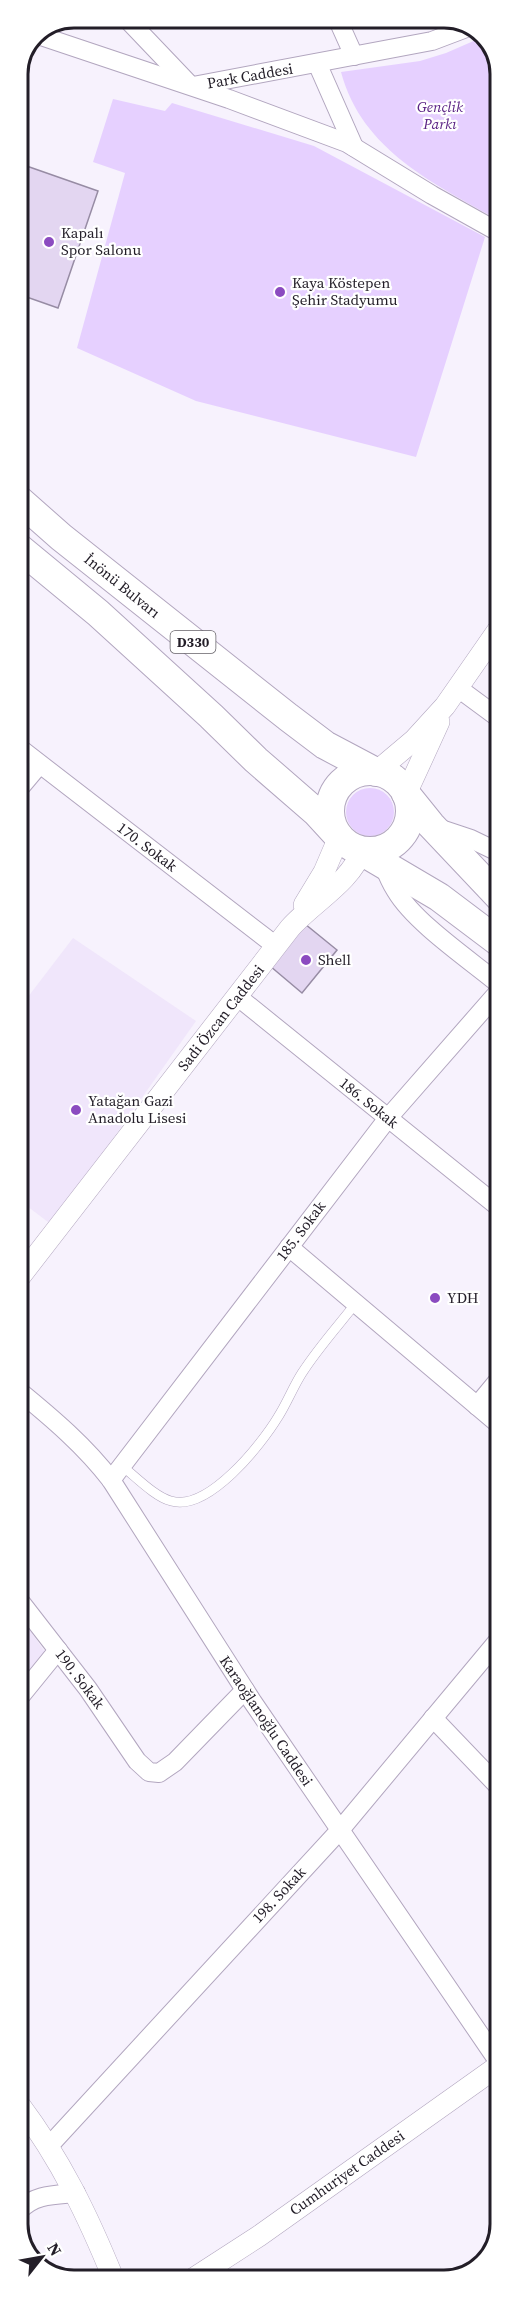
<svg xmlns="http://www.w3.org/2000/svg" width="519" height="2299" viewBox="0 0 519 2299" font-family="'Source Serif 4',serif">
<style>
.built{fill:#f0e6fb}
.green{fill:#e6d0ff}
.building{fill:#e3d6f1;stroke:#978ca4;stroke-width:1.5}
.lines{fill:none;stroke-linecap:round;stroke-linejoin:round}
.service-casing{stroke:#b2a6bf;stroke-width:10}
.minor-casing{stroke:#b2a6bf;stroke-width:20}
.tertiary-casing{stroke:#b2a6bf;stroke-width:22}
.trunk-casing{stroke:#b2a6bf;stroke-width:30}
.service{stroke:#fff;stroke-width:9}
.minor{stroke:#fff;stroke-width:18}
.tertiary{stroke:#fff;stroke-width:21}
.trunk{stroke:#fff;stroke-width:28}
.poi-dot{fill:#8b4bc0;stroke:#fff;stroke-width:2}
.labels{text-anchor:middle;stroke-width:4.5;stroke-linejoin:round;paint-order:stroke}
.shield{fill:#fff;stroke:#656268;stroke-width:1.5}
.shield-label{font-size:14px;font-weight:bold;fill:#231e28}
.street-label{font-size:15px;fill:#231e28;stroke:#fff}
.park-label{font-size:15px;font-style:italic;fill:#5b2385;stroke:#fff}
.poi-label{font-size:15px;fill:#231e28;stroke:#fff;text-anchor:start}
.rim{fill:none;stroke:#231e28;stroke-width:3}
</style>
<rect width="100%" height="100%" fill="#f7f2fd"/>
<g class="built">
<path d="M73 938 196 1021 52 1225 19 1200 18 1010Z"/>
<path d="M19 1615 45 1652 19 1683Z"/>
</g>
<g class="green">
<path d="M485 36 500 64V221C435 184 362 151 341 72L420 61 446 53Z"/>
<path d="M113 99 165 111 172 103 314 146 485 237 416 457 196 401 77 348 125 173 93 162Z"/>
<circle cx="370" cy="812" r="24"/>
</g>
<g class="building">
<path d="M18 163 98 191 58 308 18 294Z"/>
<path d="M305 924 337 950 302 993 270 966Z"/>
</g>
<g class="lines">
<defs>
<g id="service">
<path d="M497 303 500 304"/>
<path d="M122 1466C135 1476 155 1497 171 1501 208 1512 261 1445 278 1417 287 1403 293 1387 302 1373 318 1348 338 1326 356 1303"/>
</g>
<g id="minor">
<path d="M126 18 188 83"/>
<path d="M337 18 354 56"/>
<path d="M35 34 229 99 347 143 432 195 500 233"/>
<path d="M317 63 354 147"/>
<path d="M193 86 432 41 469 27"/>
<path d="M458 688 500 719"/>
<path d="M18 747 276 946"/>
<path d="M18 790 39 765"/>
<path d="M438 828 471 839 500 853"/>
<path d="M384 866C387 874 391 883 396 891 415 923 470 960 500 985"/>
<path d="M238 997 501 1209"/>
<path d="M289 1247 501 1426"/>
<path d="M19 1391C52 1418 85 1446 111 1480L252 1701 500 2064"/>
<path d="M477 1406 501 1377"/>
<path d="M111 1480 388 1118 500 990"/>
<path d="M19 1600 88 1689 137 1761 149 1772 159 1773 175 1762 245 1690"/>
<path d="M19 1698 58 1650"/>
<path d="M433 1718 501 1789"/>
<path d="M49 2146 340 1830 501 1637"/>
<path d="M19 2211C34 2194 55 2195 76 2193"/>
</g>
<g id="tertiary">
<path d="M376 772 414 740 445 706 500 627"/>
<path d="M406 794 439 722"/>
<path d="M304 905 324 872 339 837"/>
<path d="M19 1278 290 928C311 904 353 880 361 851"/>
<path d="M19 2104C61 2160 88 2216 114 2280"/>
<path d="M191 2280 259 2236 501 2064"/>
</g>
<g id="trunk">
<path d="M18 499 61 537 288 717 325 745 376 772"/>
<path d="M18 547 98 613 211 716 256 760 317 813 339 837"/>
<circle cx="370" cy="811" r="40"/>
<path d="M406 794 431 825 500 898"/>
<path d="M361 851 439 897 500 943"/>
</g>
</defs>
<use href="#service" class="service-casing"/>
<use href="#minor" class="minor-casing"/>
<use href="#tertiary" class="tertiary-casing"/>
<use href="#trunk" class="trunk-casing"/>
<use href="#service" class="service"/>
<use href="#minor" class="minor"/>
<use href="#tertiary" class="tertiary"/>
<use href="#trunk" class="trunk"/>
</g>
<g class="poi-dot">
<circle cx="49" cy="242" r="6"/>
<circle cx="280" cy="292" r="6"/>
<circle cx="306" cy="960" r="6"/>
<circle cx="76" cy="1110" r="6"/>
<circle cx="435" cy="1298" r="6"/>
</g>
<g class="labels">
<rect class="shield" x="170.5" y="631" width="45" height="22" rx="4.5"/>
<g class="shield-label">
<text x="193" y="647">D330</text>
</g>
<g class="street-label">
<text transform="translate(250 76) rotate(-10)" y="5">Park Caddesi</text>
<text transform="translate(122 586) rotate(39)" y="5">İnönü Bulvarı</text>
<text transform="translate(147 847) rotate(37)" y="5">170. Sokak</text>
<text transform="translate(221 1018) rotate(-52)" y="5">Sadi Özcan Caddesi</text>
<text transform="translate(369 1103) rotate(39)" y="5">186. Sokak</text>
<text transform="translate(301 1231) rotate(-53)" y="5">185. Sokak</text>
<text transform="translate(80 1679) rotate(53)" y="5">190. Sokak</text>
<text transform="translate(266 1721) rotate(56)" y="5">Karaoğlanoğlu Caddesi</text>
<text transform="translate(279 1895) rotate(-47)" y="5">198. Sokak</text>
<text transform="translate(347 2173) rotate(-35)" y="5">Cumhuriyet Caddesi</text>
</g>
<g class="park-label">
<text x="440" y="112">Gençlik<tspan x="440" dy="17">Parkı</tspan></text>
</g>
<g class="poi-label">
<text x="61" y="238">Kapalı<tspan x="61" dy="17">Spor Salonu</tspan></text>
<text x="292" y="288">Kaya Köstepen<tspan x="292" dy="17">Şehir Stadyumu</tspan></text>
<text x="318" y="965">Shell</text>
<text x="88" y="1106">Yatağan Gazi<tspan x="88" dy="17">Anadolu Lisesi</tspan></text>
<text x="447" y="1303">YDH</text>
</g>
</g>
<path d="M0 0H519V2299H0ZM74 28H444A46 46 0 0 1 490 74V2224A46 46 0 0 1 444 2270H74A46 46 0 0 1 28 2224V74A46 46 0 0 1 74 28Z" fill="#fff" fill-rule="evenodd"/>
<path class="rim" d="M74 28H444A46 46 0 0 1 490 74V2224A46 46 0 0 1 444 2270H74A46 46 0 0 1 28 2224V74A46 46 0 0 1 74 28Z"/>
<g transform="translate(42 2257) rotate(59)" stroke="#ffffff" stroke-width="4.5" paint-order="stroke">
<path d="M0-4.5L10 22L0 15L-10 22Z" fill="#231e28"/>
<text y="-9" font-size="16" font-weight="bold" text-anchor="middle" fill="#231e28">N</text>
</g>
</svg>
